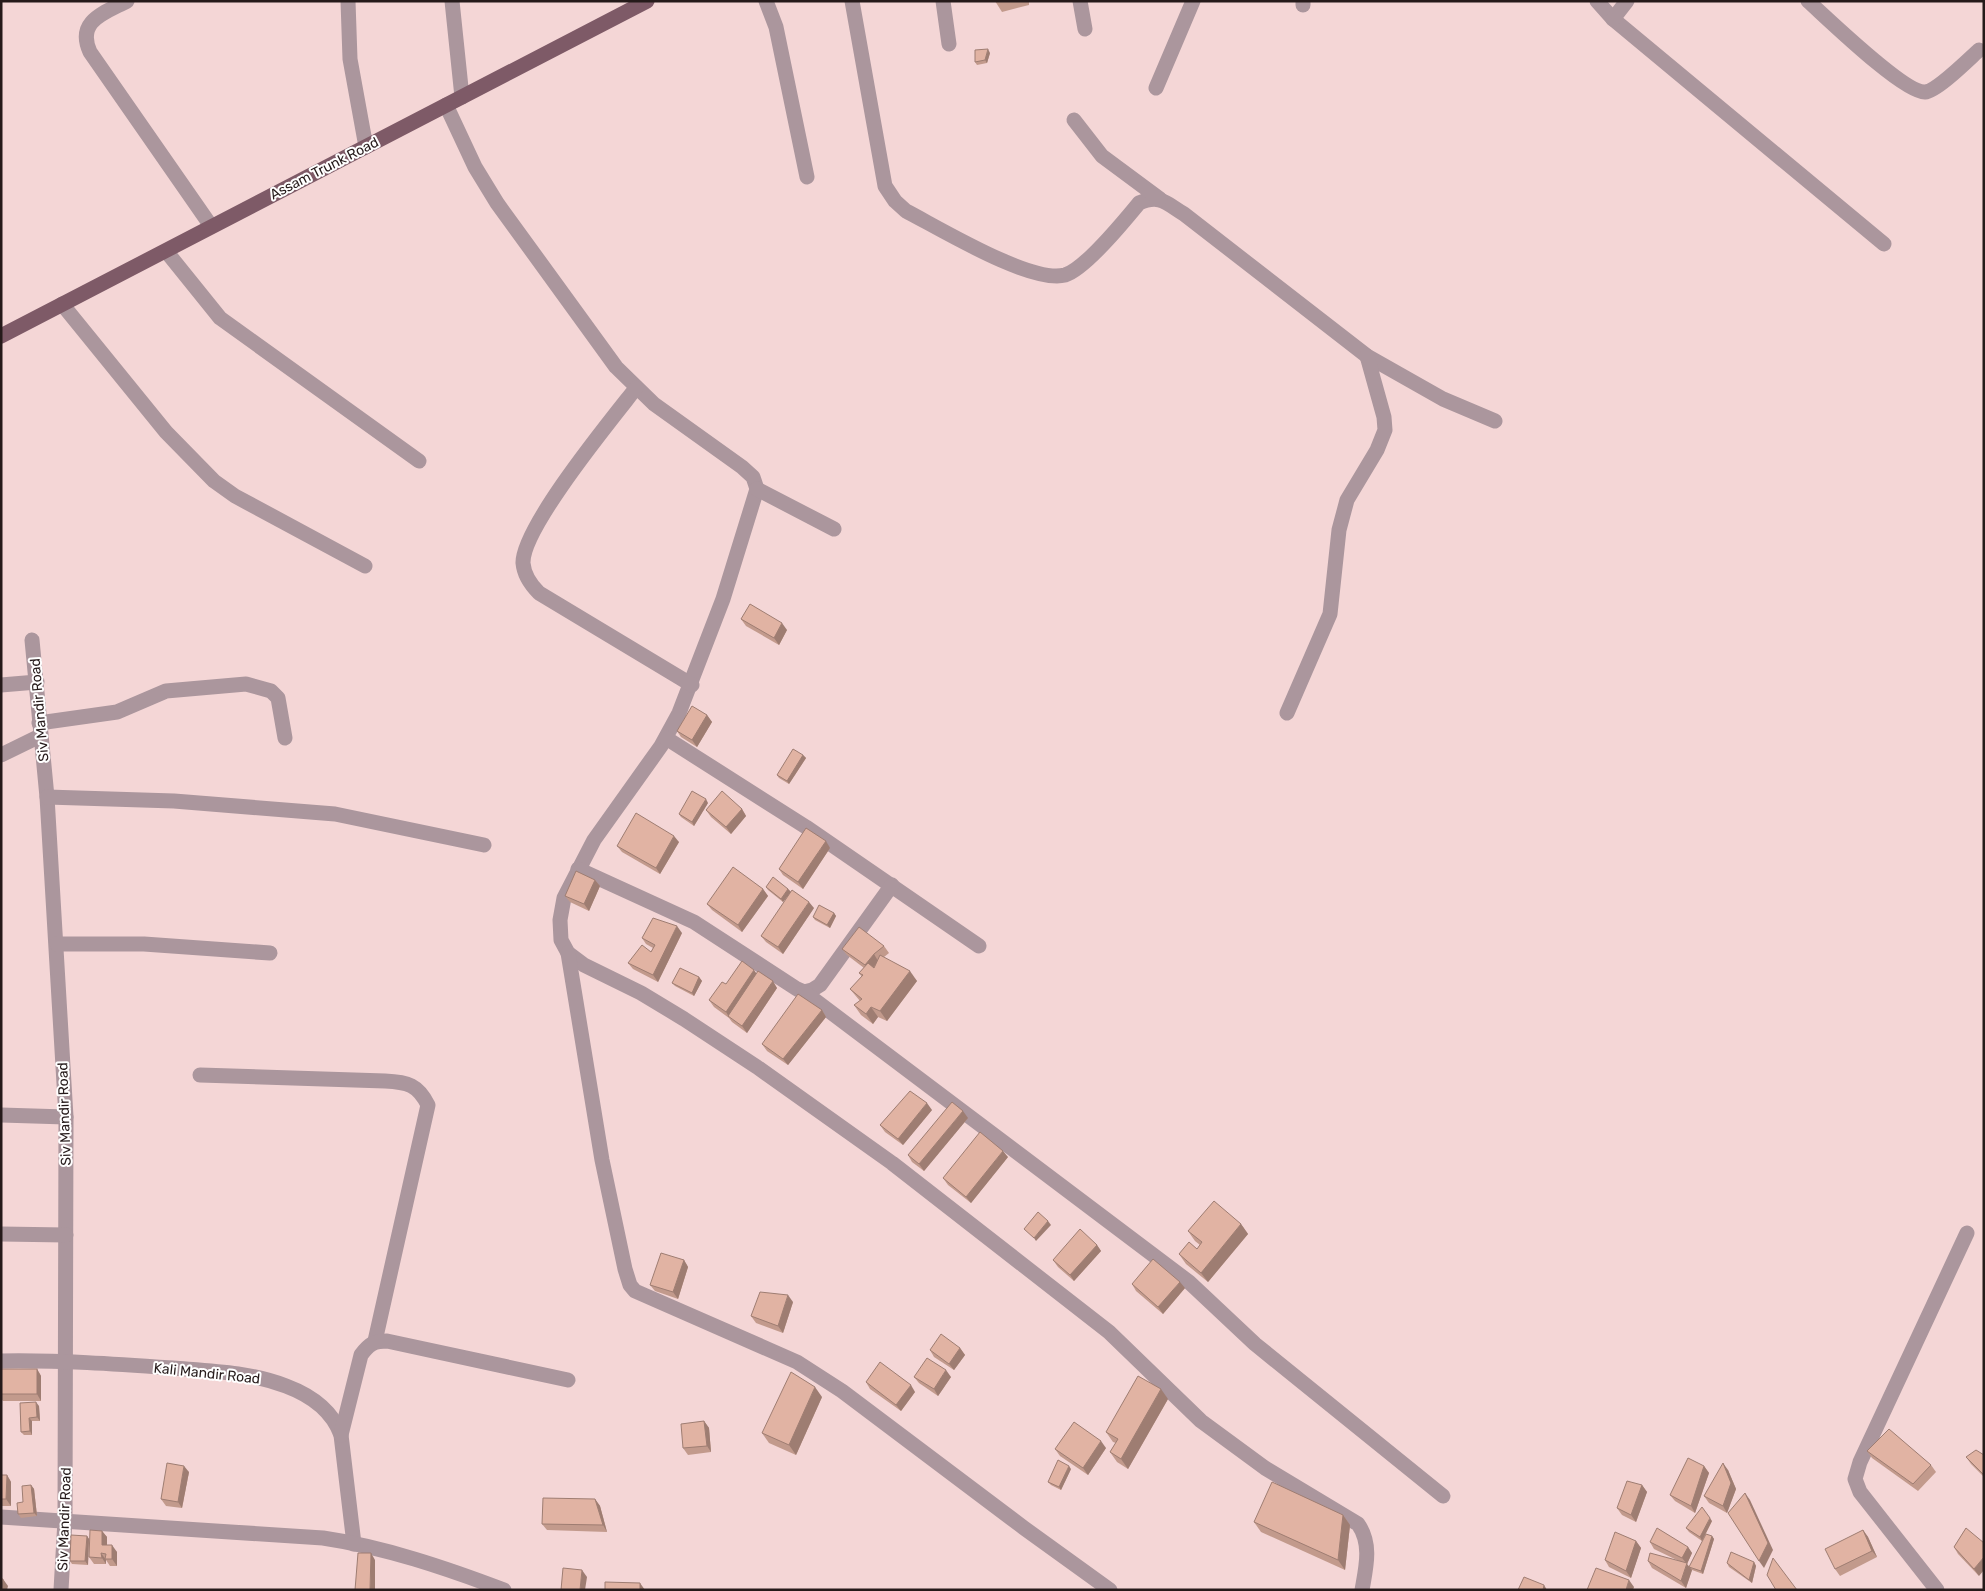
<svg xmlns="http://www.w3.org/2000/svg" width="1985" height="1591" viewBox="0 0 1985 1591" font-family="Rubik,sans-serif">
<style>
.lines{fill:none;stroke-linecap:round;stroke-linejoin:round}
.minor{stroke:#ab969d;stroke-width:15}
.major{stroke:#7e5a67;stroke-width:15}
.wall{fill:#c29a8c}
.shaded-wall{fill:#9e7d72}
.building{fill:#e1b3a3;stroke:#9e7d72}
.labels{text-anchor:middle;stroke-width:4;stroke-linejoin:round;paint-order:stroke}
.street-label{font-size:14px;fill:#251a1a;stroke:#fff}
</style>
<rect width="100%" height="100%" fill="#f4d6d6"/>
<g class="lines">
<g class="minor">
<path d="M127 1C104 13 76 21 90 52L211 226"/>
<path d="M348 1 350 59 366 147"/>
<path d="M452 1 462 97"/>
<path d="M766 1 776 27 807 177"/>
<path d="M852 1 885 186 895 201 906 211C939 228 1031 284 1065 275 1085 269 1125 220 1139 203 1160 194 1166 203 1184 214L1367 356 1443 399 1495 421"/>
<path d="M943 1 949 44"/>
<path d="M1080 1 1085 29"/>
<path d="M1597 1 1613 19 1884 244"/>
<path d="M1808 1C1827 18 1904 93 1925 92 1937 91 1969 59 1979 50"/>
<path d="M1303 5V1"/>
<path d="M1613 19 1627 1"/>
<path d="M1156 88 1193 1"/>
<path d="M446 105 475 167 497 203 616 367 654 404 742 467 753 477 757 489 723 599 679 713 661 746 594 840 564 898 560 920 561 940 568 953 584 965 641 993 684 1019 757 1067 892 1163 1109 1332 1201 1421 1265 1468 1358 1524C1372 1544 1366 1567 1362 1590"/>
<path d="M1074 120 1102 156 1160 199"/>
<path d="M166 251 220 318 419 461"/>
<path d="M62 304 166 432 214 481 235 496 365 566"/>
<path d="M636 388C611 420 522 528 523 563 524 575 531 585 539 593L692 685"/>
<path d="M757 489 834 529"/>
<path d="M32 640 47 797 66 1117 65 1520 61 1590"/>
<path d="M1 685 37 682"/>
<path d="M1287 713 1330 614 1339 530 1347 500 1377 450 1385 430 1384 417 1367 356"/>
<path d="M39 723 117 712 166 691 246 684 271 691 278 698 285 738"/>
<path d="M666 738 806 827 979 946"/>
<path d="M1 755 40 736"/>
<path d="M47 797 174 801 335 814 484 845"/>
<path d="M578 869 694 922 797 989 804 992 812 990 820 985 892 885"/>
<path d="M57 944H144L270 953"/>
<path d="M568 953 602 1160 625 1269 630 1285 635 1291 797 1362 842 1391 1024 1528 1110 1590"/>
<path d="M804 992 1189 1282 1255 1344 1443 1496"/>
<path d="M200 1075 385 1081C408 1082 418 1085 428 1105L375 1341"/>
<path d="M1 1115 66 1117"/>
<path d="M1 1234 66 1235"/>
<path d="M1 1361C59 1360 116 1364 173 1368 211 1371 250 1372 286 1386 310 1395 332 1410 341 1435L354 1544"/>
<path d="M341 1435 361 1355C369 1344 374 1341 387 1341L568 1380"/>
<path d="M1 1517 323 1538C384 1547 446 1568 504 1590"/>
<path d="M1937 1590 1860 1492 1855 1479 1860 1462 1967 1233"/>
</g>
<path class="major" d="M1 336 647 1"/>
</g>
<g class="wall">
<path d="M995 1H1029V5L1002 12Z"/>
<path d="M990 53 987 63 977 65 975 62Z"/>
<path d="M741 619 787 630 779 645 746 626Z"/>
<path d="M707 715 712 722 697 747 681 737 677 731Z"/>
<path d="M803 755 806 758 789 784 779 778 777 775Z"/>
<path d="M708 803 694 826 681 817 679 814Z"/>
<path d="M742 809 746 816 731 834 711 817 706 810Z"/>
<path d="M679 842 660 874 622 852 617 846Z"/>
<path d="M830 848 803 889 783 875 779 869Z"/>
<path d="M595 880 600 886 589 911 570 902 565 896Z"/>
<path d="M766 887 788 889 791 892 783 902 768 890Z"/>
<path d="M763 889 768 896 742 932 712 910 707 904Z"/>
<path d="M814 908 783 954 766 942 761 936Z"/>
<path d="M834 913 836 916 830 928 815 920 813 917Z"/>
<path d="M682 933 658 982 633 969 628 963 651 952 653 948 646 944 642 938Z"/>
<path d="M884 946 889 953 884 957 917 981 887 1021 878 1017 873 1024 861 1015 854 1005 860 1001 850 989 862 977 859 973 864 968 847 955 842 949Z"/>
<path d="M757 973 777 988 747 1033 732 1022 729 1018 714 1007 709 1000 726 984Z"/>
<path d="M699 977 702 981 694 996 675 986 672 983Z"/>
<path d="M822 1010 826 1017 788 1065 767 1051 762 1044Z"/>
<path d="M932 1110 903 1145 885 1132 880 1125Z"/>
<path d="M968 1118 924 1171 912 1162 908 1155Z"/>
<path d="M1008 1157 971 1203 948 1185 943 1178Z"/>
<path d="M1241 1224 1248 1234 1208 1282 1186 1264 1179 1254 1197 1249 1200 1245 1195 1241 1188 1231Z"/>
<path d="M1097 1245 1101 1251 1074 1281 1058 1267 1053 1260Z"/>
<path d="M684 1260 688 1267 678 1299 655 1291 650 1285Z"/>
<path d="M1132 1284 1185 1288 1163 1314 1136 1291Z"/>
<path d="M793 1302 783 1333 756 1323 751 1316Z"/>
<path d="M960 1348 965 1355 954 1370 934 1357 930 1350Z"/>
<path d="M1 1369H37L41 1376V1401H3L1 1399Z"/>
<path d="M914 1377H951L938 1396 919 1383Z"/>
<path d="M866 1382 915 1392 901 1411 870 1389Z"/>
<path d="M822 1397 796 1455 769 1443 762 1433Z"/>
<path d="M1168 1399 1128 1469 1117 1462 1110 1452 1116 1443 1113 1442 1106 1432Z"/>
<path d="M20 1403 39 1406 40 1421H32V1435H24L21 1432Z"/>
<path d="M704 1421 709 1428 711 1452 688 1455 683 1448Z"/>
<path d="M1106 1448 1088 1475 1060 1456 1055 1449Z"/>
<path d="M1867 1451 1931 1465 1936 1472 1918 1491 1872 1458Z"/>
<path d="M1984 1455V1477L1971 1464 1966 1457Z"/>
<path d="M1704 1466 1709 1473 1695 1513 1675 1501 1670 1495Z"/>
<path d="M1071 1469 1061 1490 1051 1485 1048 1482Z"/>
<path d="M1728 1470 1736 1489 1727 1513 1709 1503 1704 1496Z"/>
<path d="M189 1472 182 1508 166 1506 161 1499Z"/>
<path d="M1 1475H7L11 1482V1506H1Z"/>
<path d="M31 1485 34 1489 37 1516 21 1518 18 1514Z"/>
<path d="M1642 1485 1647 1492 1636 1522 1622 1515 1617 1508Z"/>
<path d="M595 1499 600 1506 607 1532 547 1530 542 1524Z"/>
<path d="M1343 1515 1350 1525 1345 1570 1261 1532 1254 1522Z"/>
<path d="M1712 1521 1702 1541 1689 1532 1686 1528Z"/>
<path d="M1966 1528 1979 1576 1958 1554 1954 1547Z"/>
<path d="M1863 1530 1868 1537 1877 1557 1840 1576 1835 1569Z"/>
<path d="M102 1531 107 1537V1545L117 1552V1566H110L106 1560V1564H94L89 1557Z"/>
<path d="M87 1536 89 1539 88 1565 72 1564 70 1561Z"/>
<path d="M1712 1536 1714 1539 1703 1574 1692 1570 1686 1588 1652 1568 1648 1561 1681 1562 1654 1549 1650 1542 1688 1547 1692 1553 1687 1564 1689 1567Z"/>
<path d="M1636 1541 1641 1548 1631 1578 1609 1567 1605 1560Z"/>
<path d="M1754 1562 1756 1566 1752 1583 1729 1567 1727 1563Z"/>
</g>
<g class="shaded-wall">
<path d="M988 49 990 53 987 63 985 60Z"/>
<path d="M782 623 787 630 779 645 774 638Z"/>
<path d="M707 715 712 722 697 747 692 740Z"/>
<path d="M803 755 806 758 789 784 787 781Z"/>
<path d="M706 799 708 803 694 826 692 822Z"/>
<path d="M742 809 746 816 731 834 726 827Z"/>
<path d="M674 836 679 842 660 874 656 868Z"/>
<path d="M826 841 830 848 803 889 798 882Z"/>
<path d="M595 880 600 886 589 911 584 904Z"/>
<path d="M763 889 768 896 742 932 738 925Z"/>
<path d="M788 889 791 892 783 902 781 899Z"/>
<path d="M809 902 814 908 783 954 778 947Z"/>
<path d="M834 913 836 916 830 928 827 925Z"/>
<path d="M677 926 682 933 658 982 653 975Z"/>
<path d="M874 954 878 961 870 972 865 965Z"/>
<path d="M754 970 759 977 729 1017 726 1012Z"/>
<path d="M910 971 917 981 887 1021 880 1011Z"/>
<path d="M699 977 702 981 694 996 692 993Z"/>
<path d="M773 981 777 988 747 1033 742 1026Z"/>
<path d="M871 1007 878 1017 873 1024 866 1014Z"/>
<path d="M822 1010 826 1017 788 1065 783 1059Z"/>
<path d="M927 1103 932 1110 903 1145 898 1139Z"/>
<path d="M963 1111 968 1118 924 1171 919 1164Z"/>
<path d="M1003 1151 1008 1157 971 1203 966 1197Z"/>
<path d="M1048 1221 1051 1225 1036 1241 1034 1238Z"/>
<path d="M1241 1224 1248 1234 1208 1282 1201 1273Z"/>
<path d="M1097 1245 1101 1251 1074 1281 1070 1275Z"/>
<path d="M684 1260 688 1267 678 1299 673 1292Z"/>
<path d="M1180 1282 1185 1288 1163 1314 1158 1307Z"/>
<path d="M788 1295 793 1302 783 1333 778 1326Z"/>
<path d="M960 1348 965 1355 954 1370 949 1364Z"/>
<path d="M37 1369 41 1376V1401L37 1394Z"/>
<path d="M946 1370 951 1377 938 1396 934 1389Z"/>
<path d="M911 1385 915 1392 901 1411 896 1405Z"/>
<path d="M815 1387 822 1397 796 1455 789 1445Z"/>
<path d="M1161 1389 1168 1399 1128 1469 1121 1459Z"/>
<path d="M36 1402 39 1406 40 1421 37 1417Z"/>
<path d="M29 1418 32 1421V1435L30 1431Z"/>
<path d="M704 1421 709 1428 711 1452 707 1446Z"/>
<path d="M1101 1441 1106 1448 1088 1475 1083 1468Z"/>
<path d="M1723 1463 1728 1470 1736 1489 1727 1513 1723 1506Z"/>
<path d="M184 1466 189 1472 182 1508 178 1502Z"/>
<path d="M1069 1466 1071 1469 1061 1490 1059 1487Z"/>
<path d="M1704 1466 1709 1473 1695 1513 1691 1506Z"/>
<path d="M7 1475 11 1482V1506L6 1499Z"/>
<path d="M31 1485 34 1489 37 1516 34 1513Z"/>
<path d="M1642 1485 1647 1492 1636 1522 1631 1515Z"/>
<path d="M1745 1493 1750 1500 1773 1550 1764 1568 1759 1561Z"/>
<path d="M595 1499 600 1506 607 1532 603 1525Z"/>
<path d="M1343 1515 1350 1525 1345 1570 1338 1560Z"/>
<path d="M1710 1518 1712 1521 1702 1541 1700 1537Z"/>
<path d="M1863 1530 1868 1537 1877 1557 1872 1551Z"/>
<path d="M102 1531 107 1537V1551L102 1545Z"/>
<path d="M1 1534 2 1536V1563L1 1562Z"/>
<path d="M87 1536 89 1539 88 1565 85 1561Z"/>
<path d="M1712 1536 1714 1539 1703 1574 1701 1571Z"/>
<path d="M1636 1541 1641 1548 1631 1578 1626 1571Z"/>
<path d="M112 1545 117 1552V1566L112 1559Z"/>
<path d="M1688 1547 1692 1553 1687 1564 1692 1570 1686 1588 1681 1581 1687 1564 1682 1558Z"/>
<path d="M101 1553 106 1560V1564L102 1558Z"/>
<path d="M371 1553 375 1560V1590H370Z"/>
<path d="M1984 1557V1570L1979 1576 1974 1569Z"/>
<path d="M1754 1562 1756 1566 1752 1583 1749 1580Z"/>
<path d="M582 1570 587 1577 585 1590H580Z"/>
<path d="M3 1579 8 1586 7 1590H2Z"/>
<path d="M1629 1580 1634 1587 1633 1590H1626Z"/>
<path d="M640 1583 645 1590H640Z"/>
<path d="M1544 1585 1547 1590H1543Z"/>
</g>
<g class="building">
<path d="M988 49 985 60 975 62V50Z"/>
<path d="M750 604 782 623 774 638 741 619Z"/>
<path d="M692 706 707 715 692 740 677 731Z"/>
<path d="M793 749 803 755 787 781 777 775Z"/>
<path d="M692 791 706 799 692 822 679 814Z"/>
<path d="M722 791 742 809 726 827 706 810Z"/>
<path d="M636 813 674 836 656 868 617 846Z"/>
<path d="M806 828 826 841 798 882 779 869Z"/>
<path d="M733 867 763 889 738 925 707 904Z"/>
<path d="M576 871 595 880 584 904 565 896Z"/>
<path d="M773 877 788 889 781 899 766 887Z"/>
<path d="M792 890 809 902 778 947 761 936Z"/>
<path d="M819 905 834 913 827 925 813 917Z"/>
<path d="M653 918 677 926 653 975 628 963 642 945 651 952 655 945 642 938Z"/>
<path d="M859 927 884 946 874 954 865 965 842 949Z"/>
<path d="M880 955 910 971 880 1011 871 1007 866 1014 854 1005 862 999 850 989 863 975 859 973 868 963 874 968Z"/>
<path d="M742 961 754 970 726 1012 709 1000 722 982 726 984Z"/>
<path d="M680 968 699 977 692 993 672 983Z"/>
<path d="M758 971 773 981 742 1026 728 1016Z"/>
<path d="M798 994 822 1010 783 1059 762 1044Z"/>
<path d="M910 1091 927 1103 898 1139 880 1125Z"/>
<path d="M952 1102 963 1111 919 1164 908 1155Z"/>
<path d="M980 1132 1003 1151 966 1197 943 1178Z"/>
<path d="M1214 1201 1241 1224 1201 1273 1179 1254 1189 1242 1197 1249 1202 1242 1188 1231Z"/>
<path d="M1038 1212 1048 1221 1034 1238 1024 1229Z"/>
<path d="M1080 1229 1097 1245 1070 1275 1053 1260Z"/>
<path d="M661 1253 684 1260 673 1292 650 1285Z"/>
<path d="M1153 1259 1180 1282 1158 1307 1132 1284Z"/>
<path d="M760 1292 788 1295 778 1326 751 1316Z"/>
<path d="M941 1334 960 1348 949 1364 930 1350Z"/>
<path d="M927 1358 946 1370 934 1389 914 1377Z"/>
<path d="M880 1362 911 1385 896 1405 866 1382Z"/>
<rect x="1" y="1369" width="36" height="25"/>
<path d="M791 1372 815 1387 789 1445 762 1433Z"/>
<path d="M1138 1376 1161 1389 1121 1459 1110 1452 1118 1439 1106 1432Z"/>
<path d="M36 1402 37 1417 29 1418 30 1431 21 1432 20 1403Z"/>
<path d="M704 1421 707 1446 683 1448 681 1424Z"/>
<path d="M1074 1422 1101 1441 1083 1468 1055 1449Z"/>
<path d="M1889 1429 1931 1465 1913 1484 1867 1451Z"/>
<path d="M1976 1450 1984 1455V1475L1966 1457Z"/>
<path d="M1688 1458 1704 1466 1691 1506 1670 1495Z"/>
<path d="M1058 1460 1069 1466 1059 1487 1048 1482Z"/>
<path d="M167 1463 184 1466 178 1502 161 1499Z"/>
<path d="M1723 1463 1731 1483 1723 1506 1704 1496Z"/>
<path d="M1 1475H7L6 1499H1Z"/>
<path d="M1627 1481 1642 1485 1631 1515 1617 1508Z"/>
<path d="M1272 1482 1343 1515 1338 1560 1254 1522Z"/>
<path d="M31 1485 34 1513 18 1514 17 1503 23 1502 22 1486Z"/>
<path d="M1745 1493 1768 1543 1759 1561 1728 1513Z"/>
<path d="M543 1498 595 1499 603 1525 542 1524Z"/>
<path d="M1702 1507 1710 1518 1700 1537 1686 1528Z"/>
<path d="M1657 1528 1688 1547 1682 1558 1650 1542Z"/>
<path d="M1966 1528 1984 1543V1557L1974 1569 1954 1547Z"/>
<path d="M90 1530 102 1531V1545H112V1559H105L106 1554 101 1553 102 1558 89 1557Z"/>
<path d="M1863 1530 1872 1551 1835 1569 1825 1549Z"/>
<path d="M1615 1532 1636 1541 1626 1571 1605 1560Z"/>
<path d="M1706 1534 1712 1536 1701 1571 1689 1567Z"/>
<path d="M71 1535 87 1536 85 1561H70Z"/>
<path d="M1731 1552 1754 1562 1749 1580 1727 1563Z"/>
<path d="M358 1553H371L370 1590H355Z"/>
<path d="M1650 1553 1687 1563 1681 1581 1648 1561Z"/>
<path d="M1773 1558 1797 1590H1776L1767 1575Z"/>
<path d="M563 1568 582 1570 580 1590H561Z"/>
<path d="M1596 1568 1629 1580 1626 1590H1587Z"/>
<path d="M1524 1577 1544 1585 1543 1590H1518Z"/>
<path d="M1 1579H3L2 1590H1Z"/>
<path d="M605 1582 640 1583V1590H605Z"/>
</g>
<g class="labels">
<g class="street-label">
<text transform="translate(324 168) rotate(-27)" y="5">Assam Trunk Road</text>
<text transform="translate(39 710) rotate(-95)" y="5">Siv Mandir Road</text>
<text transform="translate(64 1114) rotate(-92)" y="5">Siv Mandir Road</text>
<text transform="translate(207 1373) rotate(6)" y="5">Kali Mandir Road</text>
<text transform="translate(64 1519) rotate(-88)" y="5">Siv Mandir Road</text>
</g>
</g>
<rect width="1985" height="1591" fill="none" stroke="#251a1a" stroke-width="5"/>
</svg>
